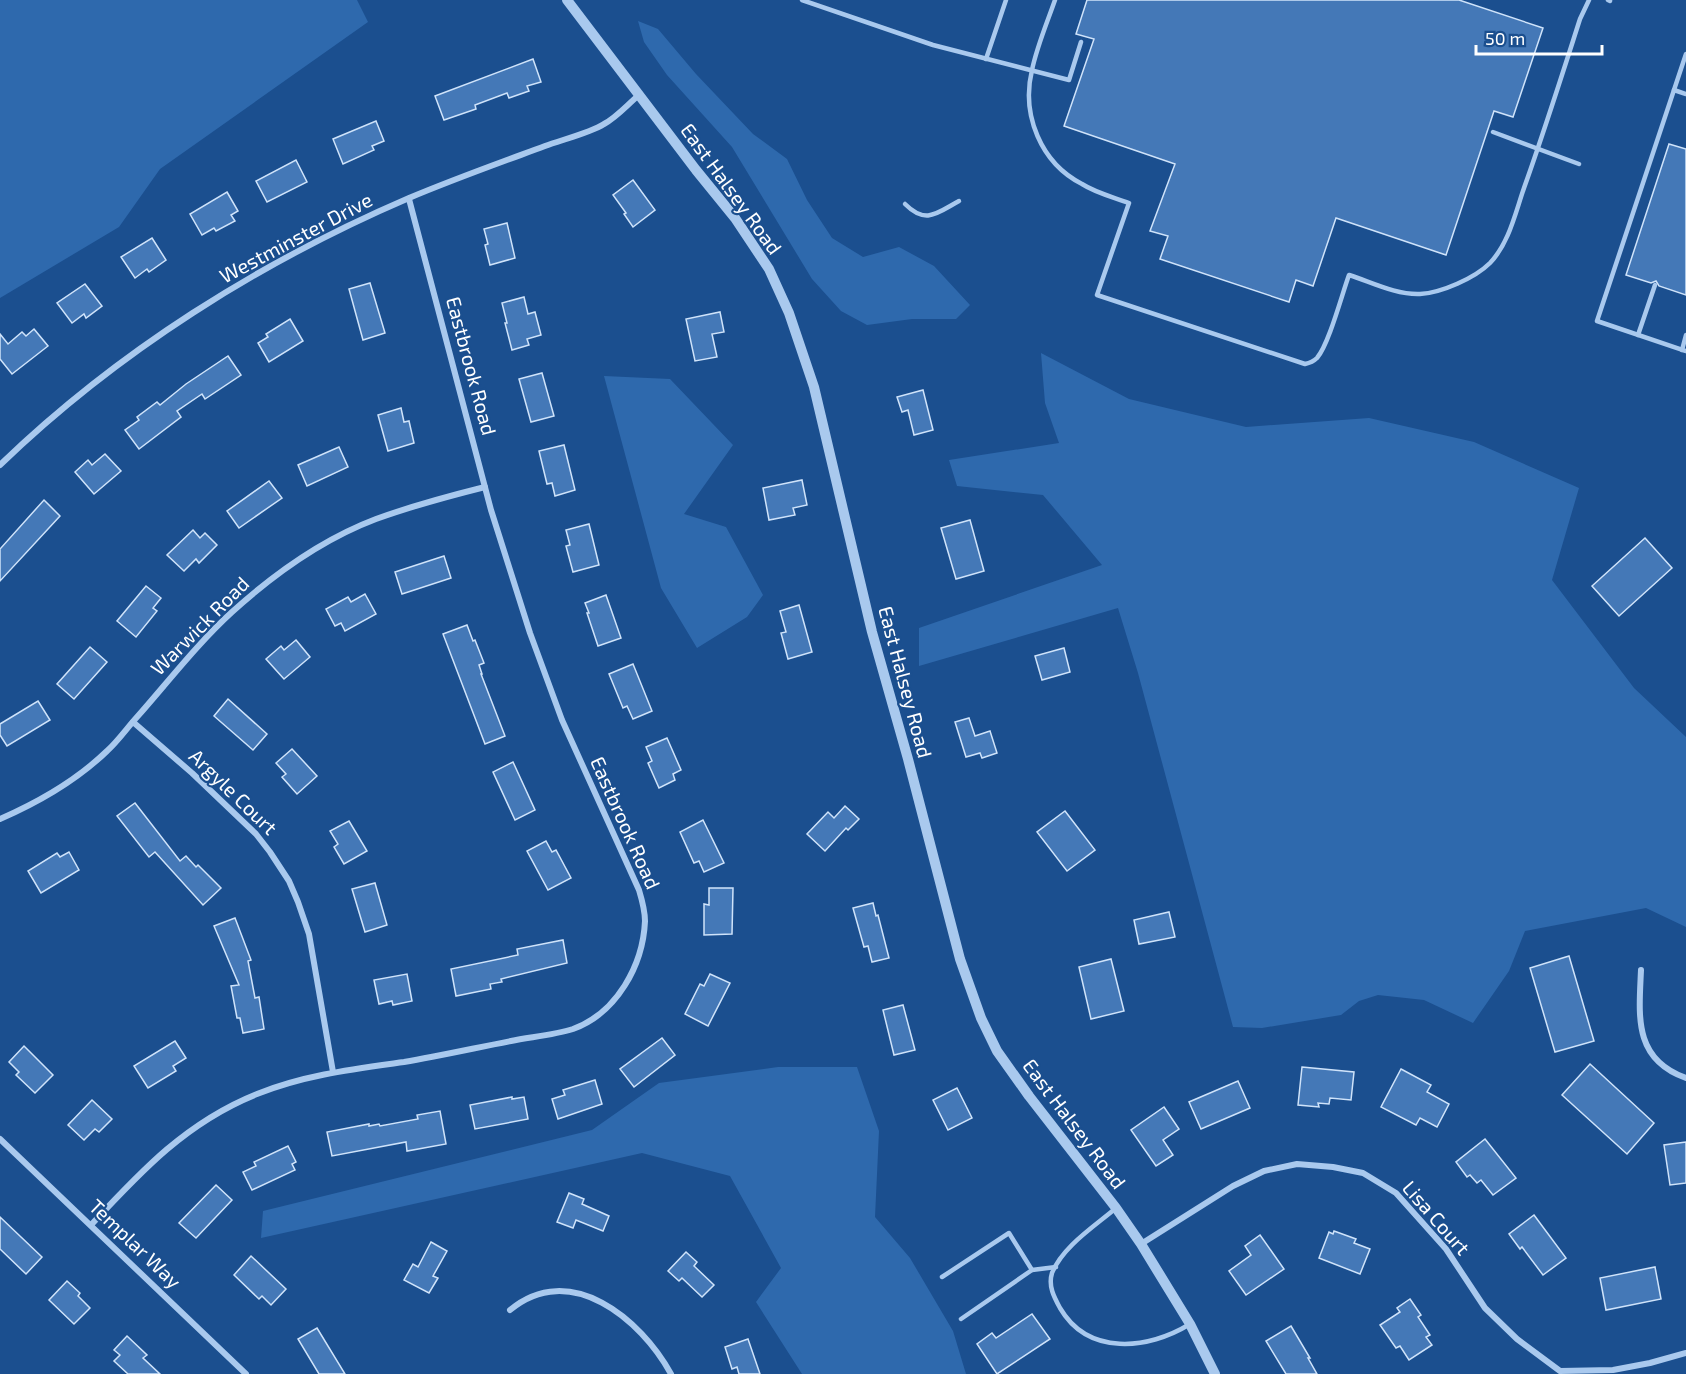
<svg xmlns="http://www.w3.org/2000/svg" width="1686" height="1374" viewBox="0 0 1686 1374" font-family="'Exo 2',sans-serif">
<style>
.green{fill:#2e69ad}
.building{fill:#4478b7;stroke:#cfe3fa;stroke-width:1.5}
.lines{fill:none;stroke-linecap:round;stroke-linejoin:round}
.service{stroke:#a9c9ee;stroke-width:4.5}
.minor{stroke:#a9c9ee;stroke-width:6}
.tertiary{stroke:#a9c9ee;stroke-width:10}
.labels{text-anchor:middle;stroke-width:4.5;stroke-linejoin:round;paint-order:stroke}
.street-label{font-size:20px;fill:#fff;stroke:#1b4f8f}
</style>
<rect width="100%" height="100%" fill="#1b4f8f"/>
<g class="green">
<path d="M0 0H357L368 22 160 169 119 227 0 298Z"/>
<path d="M638 21 658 29 696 74 753 134 787 159 807 200 832 238 863 257 899 247 934 266 970 305 956 319H912L867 325 841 311 812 279 732 147 667 75 644 42Z"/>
<path d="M1041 353 1129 399 1246 427 1369 418 1474 442 1579 488 1552 580 1634 688 1686 737V927L1646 908 1525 931 1509 971 1473 1023 1424 1000 1378 995 1359 1001 1341 1015 1262 1028 1233 1027 1138 673 1118 608 919 666V628L1102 565 1043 495 957 486 949 460 1059 443 1045 403Z"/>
<path d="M604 376 670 379 733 445 684 514 726 527 763 595 747 617 697 648 661 588Z"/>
<path d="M778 1067H857L879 1131 875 1217 910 1258 953 1331 966 1374H802L756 1302 781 1268 730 1176 642 1153 261 1238 263 1211 592 1130 659 1083Z"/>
</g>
<g class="building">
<path d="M1087 0H1459L1543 28 1513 117 1494 111 1446 255 1336 218 1313 286 1296 280 1289 302 1160 259 1168 236 1150 231 1175 164 1064 126 1094 39 1076 34Z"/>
<path d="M533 59 541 82 527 86 529 91 509 98 507 93 475 105 476 109 444 120 435 96Z"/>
<path d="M376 121 384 141 372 146 374 150 343 164 333 139Z"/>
<path d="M1669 144 1686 149V295L1659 286 1656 281 1651 283 1626 275Z"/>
<path d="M296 160 307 182 267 202 256 181Z"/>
<path d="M633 180 655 210 633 227 624 214 626 213 613 195Z"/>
<path d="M227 192 238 211 231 215 235 221 216 231 214 228 202 235 190 214Z"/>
<path d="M507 223 515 258 490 265 485 245 488 244 484 229Z"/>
<path d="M152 238 166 260 149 272 147 269 135 278 121 257Z"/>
<path d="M370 283 385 333 363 340 349 289Z"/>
<path d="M85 284 102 306 86 318 84 314 72 323 57 303Z"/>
<path d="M524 297 528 314 535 312 541 335 527 339 529 345 512 350 505 323H507L502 303Z"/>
<path d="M720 312 724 332 712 334 717 357 695 361 686 319Z"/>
<path d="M290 319 303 341 269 362 258 343 268 337 266 334Z"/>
<path d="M34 329 48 346 12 374 0 359V334L8 344 22 332 26 336Z"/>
<path d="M228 356 241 375 205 399 202 394 177 411 181 417 139 449 125 430 139 420 137 417 157 402 160 405 186 384Z"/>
<path d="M542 373 554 416 531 422 519 379Z"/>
<path d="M923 390 933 430 914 435 908 410 902 412 897 397Z"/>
<path d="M401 408 404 422 409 421 414 443 388 451 378 415Z"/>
<path d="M564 445 575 490 555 496 552 483 547 484 539 451Z"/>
<path d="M339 447 348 467 307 486 298 465Z"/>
<path d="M105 454 121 471 94 494 75 472 88 460 92 465Z"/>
<path d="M802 480 807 505 793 508 795 515 769 520 763 488Z"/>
<path d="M269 481 282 498 239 528 227 511Z"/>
<path d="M44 500 60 516 0 581V549Z"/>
<path d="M970 520 984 571 956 579 941 528Z"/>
<path d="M589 524 599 565 573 572 566 546 570 545 566 530Z"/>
<path d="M193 530 200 538 205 533 217 545 199 563 196 559 184 571 167 555Z"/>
<path d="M1645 538 1672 568 1619 616 1592 586Z"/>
<path d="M444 556 451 578 402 594 395 572Z"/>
<path d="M146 586 161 598 153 608 157 611 136 637 117 621Z"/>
<path d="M365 594 376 614 345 631 341 623 335 626 326 609 348 597 351 602Z"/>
<path d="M606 595 621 638 598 646 587 613H589L585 603Z"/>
<path d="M799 605 812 652 788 659 781 633 786 632 780 611Z"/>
<path d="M467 625 473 641 475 640 484 663 479 665 482 674H481L505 736 485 744 443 634Z"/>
<path d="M296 640 310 657 284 679 266 659 281 646 284 650Z"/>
<path d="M90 647 107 662 74 699 57 684Z"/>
<path d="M1064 648 1070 672 1042 680 1035 656Z"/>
<path d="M633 664 652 711 633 719 627 706 623 708 609 674Z"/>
<path d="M228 699 267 734 253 750 214 716Z"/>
<path d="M38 701 50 720 7 746 0 735V724Z"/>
<path d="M969 718 975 736 990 731 997 753 982 758 980 753 966 757 955 722Z"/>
<path d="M667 738 681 770 673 774 675 780 659 788 648 763 652 761 646 747Z"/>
<path d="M292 749 317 776 297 794 282 777 286 774 276 763Z"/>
<path d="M513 762 535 810 515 820 493 772Z"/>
<path d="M135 803 180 861 186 856 196 867 198 865 221 888 203 905 155 852 149 857 117 816Z"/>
<path d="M845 806 859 819 848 830 846 828 825 851 807 834 828 812 834 818Z"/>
<path d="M1065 811 1095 850 1067 871 1037 832Z"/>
<path d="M703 820 724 863 704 872 699 861 694 863 680 832Z"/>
<path d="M349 821 367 851 344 864 334 847 338 844 330 831Z"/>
<path d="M546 841 552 852 556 850 571 878 548 890 527 851Z"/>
<path d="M69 852 79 870 41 893 28 871 57 853 60 857Z"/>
<path d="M375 883 387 925 365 932 352 889Z"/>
<path d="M709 888H733L732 934 704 935V904L709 905Z"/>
<path d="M873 903 876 916 878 915 889 958 872 962 868 946 864 947 853 908Z"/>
<path d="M1169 912 1175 937 1139 944 1134 920Z"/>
<path d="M235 918 251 960 248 961 255 998 259 997 264 1029 243 1033 240 1018H237L231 986 239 985 214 926Z"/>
<path d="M563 940 567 963 501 979 502 982 490 984 491 989 456 996 451 969 518 955 517 949Z"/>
<path d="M1569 956 1594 1041 1555 1052 1530 968Z"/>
<path d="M1111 959 1124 1011 1091 1019 1079 967Z"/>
<path d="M407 974 412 1001 393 1005 392 1001 379 1004 374 980Z"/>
<path d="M710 974 730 983 708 1026 685 1014 700 984 704 986Z"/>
<path d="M903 1005 915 1050 894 1055 883 1010Z"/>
<path d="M662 1038 675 1055 634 1087 620 1069Z"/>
<path d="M175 1041 186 1058 173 1066 176 1071 148 1088 134 1066Z"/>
<path d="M24 1046 53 1075 35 1093 16 1075 19 1072 9 1062Z"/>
<path d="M1590 1064 1654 1123 1627 1154 1562 1095Z"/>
<path d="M1302 1067 1354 1072 1351 1100 1330 1098 1329 1104 1318 1103 1319 1107 1298 1105Z"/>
<path d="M1401 1069 1431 1085 1427 1092 1449 1104 1437 1127 1420 1118 1416 1125 1381 1107Z"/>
<path d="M595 1080 602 1104 558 1119 552 1099 565 1095 563 1090Z"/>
<path d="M1238 1081 1250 1108 1201 1129 1189 1102Z"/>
<path d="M957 1088 972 1118 948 1130 933 1100Z"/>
<path d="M512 1097V1099L524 1097 528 1119 475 1129 470 1105Z"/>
<path d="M92 1100 112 1119 99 1132 95 1129 84 1140 68 1125Z"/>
<path d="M1164 1107 1179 1129 1163 1140 1173 1155 1156 1166 1131 1130Z"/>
<path d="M440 1111 446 1144 407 1151 406 1142 332 1156 327 1132 369 1124V1126L379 1124 380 1126 418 1119 417 1115Z"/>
<path d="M1485 1139 1516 1178 1493 1195 1481 1180 1477 1183 1470 1175 1467 1177 1456 1162Z"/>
<path d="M1686 1142V1183L1670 1185 1664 1145Z"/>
<path d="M288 1146 296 1162 292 1164 295 1170 252 1190 243 1172 256 1166 254 1162Z"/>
<path d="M216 1185 232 1200 196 1238 179 1223Z"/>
<path d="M569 1193 584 1199 582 1204 609 1216 603 1231 576 1220 573 1228 557 1222Z"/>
<path d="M1534 1215 1566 1258 1543 1275 1522 1247 1520 1249 1509 1234Z"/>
<path d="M0 1217 42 1257 26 1274 0 1249Z"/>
<path d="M1334 1231 1356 1239 1354 1243 1370 1249 1360 1274 1319 1258 1329 1232 1333 1234Z"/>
<path d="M1260 1235 1284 1269 1246 1295 1229 1271 1251 1255 1245 1246Z"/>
<path d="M431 1242 447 1251 433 1276 438 1278 429 1293 404 1280 413 1264 418 1267Z"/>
<path d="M686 1252 697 1262 694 1266 714 1285 702 1297 682 1278 679 1281 668 1271Z"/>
<path d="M251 1256 286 1289 271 1305 262 1296 259 1299 234 1275Z"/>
<path d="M1655 1267 1661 1299 1606 1310 1600 1278Z"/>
<path d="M67 1281 80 1293 78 1296 90 1308 74 1324 49 1300Z"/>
<path d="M1410 1299 1421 1315 1418 1317 1430 1335 1426 1337 1432 1345 1409 1360 1400 1346 1396 1348 1380 1325 1400 1312 1397 1308Z"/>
<path d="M1032 1314 1050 1339 997 1374 977 1344 992 1333 996 1338Z"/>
<path d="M1291 1326 1310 1358H1308L1317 1374H1286L1266 1341Z"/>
<path d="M317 1328 345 1374H319L298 1339Z"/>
<path d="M127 1336 147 1355 143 1358 160 1374H128L114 1361 120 1355 114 1350Z"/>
<path d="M748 1339 760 1374H739L737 1367 732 1369 725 1347Z"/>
</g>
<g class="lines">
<g class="service">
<path d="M802 0 933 45 1069 80 1081 42"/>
<path d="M1055 0C1047 23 1037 46 1032 70 1021 115 1041 163 1082 184 1096 193 1113 197 1129 203L1097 295 1305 364C1310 363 1313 362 1317 358 1329 344 1342 294 1349 275 1371 282 1396 295 1420 294 1441 293 1475 278 1490 263 1509 243 1515 214 1524 188 1544 132 1562 75 1580 19L1589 0"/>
<path d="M1608 0 1610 1"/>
<path d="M1686 54 1597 321 1686 351"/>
<path d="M986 59 1006 0"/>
<path d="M1674 90 1686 94"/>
<path d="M1493 132 1579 164"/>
<path d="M905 204C926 225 937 213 959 201"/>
<path d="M1638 335 1655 285"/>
<path d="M1682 350 1686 335"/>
<path d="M1116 1208C1095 1226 1063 1246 1052 1273 1048 1286 1054 1297 1060 1308 1088 1356 1148 1350 1190 1324"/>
<path d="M942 1277 1009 1233 1032 1270 1056 1267"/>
<path d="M961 1319 1032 1270"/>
</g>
<g class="minor">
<path d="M0 465C117 352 260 262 409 198 454 179 499 163 545 146 561 140 590 133 604 124 617 117 628 104 639 95"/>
<path d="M133 722 192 773 256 834 270 852 289 881 298 902 309 934 333 1072"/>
<path d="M0 819C39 802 76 781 107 751 118 741 127 728 137 717 168 682 197 644 232 612 274 574 323 539 376 519 412 506 449 496 485 487"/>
<path d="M1641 970C1639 1016 1633 1059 1686 1078"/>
<path d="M0 1139 246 1374"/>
<path d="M91 1225C142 1170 187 1122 257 1094 304 1075 354 1069 404 1062 439 1056 475 1048 511 1041 531 1037 554 1035 573 1029 617 1013 643 965 645 921 645 910 642 900 639 890L562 720 530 633 491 510 409 199"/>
<path d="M1141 1244 1233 1186 1264 1171 1297 1164 1333 1167 1363 1173 1396 1193 1446 1249 1485 1308 1517 1339 1560 1371 1613 1370 1650 1363 1686 1353"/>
<path d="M510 1310C570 1260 641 1319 671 1374"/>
</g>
<path class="tertiary" d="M567 0 696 170 735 218 769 269 789 313 814 387 872 632 908 759 960 959 981 1018 997 1051 1029 1096 1116 1208 1141 1244 1190 1324 1215 1374"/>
</g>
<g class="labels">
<g class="street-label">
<text transform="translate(731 189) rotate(54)" y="7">East Halsey Road</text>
<text transform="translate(296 238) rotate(-28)" y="7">Westminster Drive</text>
<text transform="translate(471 366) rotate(75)" y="7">Eastbrook Road</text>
<text transform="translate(200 626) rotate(-45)" y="7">Warwick Road</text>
<text transform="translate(905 682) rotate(75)" y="7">East Halsey Road</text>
<text transform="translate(233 792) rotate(44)" y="7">Argyle Court</text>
<text transform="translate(625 823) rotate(66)" y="7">Eastbrook Road</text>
<text transform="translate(1074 1124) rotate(53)" y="7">East Halsey Road</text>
<text transform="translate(1436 1218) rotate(49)" y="7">Lisa Court</text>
<text transform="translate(135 1244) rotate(44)" y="7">Templar Way</text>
</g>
</g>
<path d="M1476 45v9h126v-9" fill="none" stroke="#ffffff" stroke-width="3"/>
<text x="1485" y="45" font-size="18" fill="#ffffff" stroke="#1b4f8f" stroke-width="4.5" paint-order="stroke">50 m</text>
</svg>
